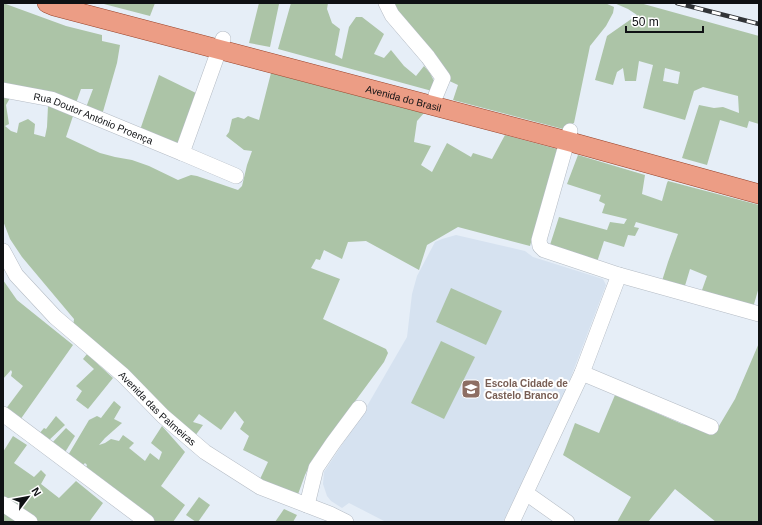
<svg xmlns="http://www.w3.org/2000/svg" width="762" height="525" viewBox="0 0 762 525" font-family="Arial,sans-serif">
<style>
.built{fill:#d6e2f0}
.green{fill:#acc4a7;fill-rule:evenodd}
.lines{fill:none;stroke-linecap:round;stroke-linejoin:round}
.minor-casing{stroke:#b5bcc5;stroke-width:16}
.major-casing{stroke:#974229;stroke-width:20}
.minor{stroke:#fff;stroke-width:15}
.major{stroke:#ec9d85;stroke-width:19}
.rail-casing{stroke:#313438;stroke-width:4.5}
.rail{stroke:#fff;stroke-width:3;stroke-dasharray:9;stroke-linecap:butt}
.labels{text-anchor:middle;stroke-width:4;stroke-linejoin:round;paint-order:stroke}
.street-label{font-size:10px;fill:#0f1114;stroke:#fff}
.education-label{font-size:10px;font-weight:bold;fill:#785e54;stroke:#fff;text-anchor:start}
</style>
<rect width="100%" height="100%" fill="#e6eef7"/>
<path class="built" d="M456 235 525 251 533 257 603 279 606 285 561 403 503 522H386L349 503 342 508 331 501 327 496 323 484 324 472 363 413 407 337 412 294 417 276 435 242 442 239Z"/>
<g class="green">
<path d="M3 3 66 26 102 35V41L120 45 117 63 102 115 85 110 93 89H81L75 106 3 90Z"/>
<path d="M100 3H155L150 16Z"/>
<path d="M259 3H278L279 4 270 47 249 43Z"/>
<path d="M291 3H328L327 9 332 23 340 29 335 55 342 59 349 27 356 17H362L384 34 374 54 384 58 391 50 404 66 416 76 424 66 430 73 435 83 432 91 278 49Z"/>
<path d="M386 3H605L614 7 613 13 606 26 590 46 574 123 563 129 453 100 458 85 443 78Z"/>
<path d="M614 3H640L759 36V124L749 121 747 128 720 120 707 165 682 158 699 105 714 108 723 107 739 113 738 96 703 87 694 91 685 120 643 108 653 65 639 61 636 81H625L623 68 617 72 613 85 595 80 607 36 637 15 628 9ZM665 68 680 72 678 84 663 81Z"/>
<path d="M271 73 424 113 417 121 414 142 431 146 421 165 432 172 447 143 471 157 473 153 492 159 505 135 557 149 530 246 458 227 427 245 419 270 366 241 348 242 342 259 324 250 320 260 316 259 311 268 340 279 323 319 386 349 388 353 384 362 356 400 336 429 312 460 305 475 297 497 260 479 268 462 243 450 249 436 240 429 244 422 235 411 221 430 199 414 193 422 203 425 195 436 73 327 74 319 22 257 10 239 3 221V97L10 98 6 105 9 124 5 126 11 131 17 133 19 123 28 119 35 124 34 134 45 137 47 127 48 106 73 116 66 137 100 153 115 157 132 160 149 166 178 180 191 175 197 176 235 189 238 190 242 186 247 165 252 151 244 150 226 136 229 132 232 119 238 117 244 119 248 116 259 120Z"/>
<path d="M159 75 198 94 180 146 140 130Z"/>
<path d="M578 155 645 175 642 194 662 201 667 183 668 181 759 205V287L752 311 701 295 702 290 707 276 690 269 684 289 661 284 668 262 678 234 636 222 634 227 639 228 635 236 628 235 624 247 604 241 597 262 549 248 559 217 607 230 610 222 624 224 627 219 602 213 605 204 599 201 601 195 567 184Z"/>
<path d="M3 280 17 300 73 345 20 420 5 410 23 386 11 376 12 372 11 370 3 379Z"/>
<path d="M451 288 502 311 486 345 436 322Z"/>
<path d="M441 341 475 357 444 419 411 403Z"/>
<path d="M759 343V522H716L675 489 648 522H617L631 497 563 455 575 423 599 433 615 395 682 424 716 431 735 399Z"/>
<path d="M87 354 113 378 88 409 76 400 82 391 76 386 94 369 83 359Z"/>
<path d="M114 401 121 407 114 419 122 423 105 438 99 445 105 443 111 439 119 441 123 435 134 443 129 448 145 461 150 453 159 460 162 452 151 443 162 426 185 452 161 486 185 505 173 522H153L85 470 87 465 85 463 81 467 67 457 89 420 97 416 101 418Z"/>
<path d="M56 416 65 425 47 442 38 435 44 428 46 429Z"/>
<path d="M66 428 75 436 64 454 51 444Z"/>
<path d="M13 436 27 445 14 463 34 477 41 470 46 475 41 484 59 498 76 481 103 503 89 522H3V452Z"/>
<path d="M199 497 210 505 198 522H196L186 515Z"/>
<path d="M284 509 297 515 293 522H275Z"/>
</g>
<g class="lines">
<defs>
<g id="minor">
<path d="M386 3 392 15 428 57 443 78 436 95"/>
<path id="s1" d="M3 90 51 99 182 153 223 39"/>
<path d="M570 131 539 240 540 246 544 250 619 275 759 314"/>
<path d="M182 153 236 176"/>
<path id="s2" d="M3 251 16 275 55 317 123 375 163 416 205 452 260 487 330 514 346 522"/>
<path d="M582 373 711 427"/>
<path d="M3 414 147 522"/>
<path d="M526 493 567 522"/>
<path d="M3 504 30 522"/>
<path d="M307 505 316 468 333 443 359 408"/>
<path d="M512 522 582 373 619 275"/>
</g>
<g id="major">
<path id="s3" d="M47 3 54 6 567 141 759 194"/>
</g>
</defs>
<use href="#minor" class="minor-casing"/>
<use href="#major" class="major-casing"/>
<use href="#minor" class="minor"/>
<use href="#major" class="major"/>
<defs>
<path id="rail" d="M677 3 759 24"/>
</defs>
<use href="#rail" class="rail-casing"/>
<use href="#rail" class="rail"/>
</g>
<defs>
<symbol id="school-square" viewBox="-11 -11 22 22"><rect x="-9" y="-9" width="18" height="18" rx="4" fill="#8d6e63" stroke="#fff"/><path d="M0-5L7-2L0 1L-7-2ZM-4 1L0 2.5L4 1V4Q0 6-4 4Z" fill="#fff"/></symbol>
</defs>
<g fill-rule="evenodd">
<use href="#school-square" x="460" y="378" width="22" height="22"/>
</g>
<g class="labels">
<g class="street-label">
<text dy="4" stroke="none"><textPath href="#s3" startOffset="369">Avenida do Brasil</textPath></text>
<text dy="4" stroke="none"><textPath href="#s1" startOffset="95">Rua Doutor António Proença</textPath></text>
<text dy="4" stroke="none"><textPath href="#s2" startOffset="222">Avenida das Palmeiras</textPath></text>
</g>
<g class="education-label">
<text x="485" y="387">Escola Cidade de<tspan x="485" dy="12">Castelo Branco</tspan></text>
</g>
</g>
<rect width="762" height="525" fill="none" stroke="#0f1114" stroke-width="8"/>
<g transform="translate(28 497) rotate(58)" stroke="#ffffff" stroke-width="3" paint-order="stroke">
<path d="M0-3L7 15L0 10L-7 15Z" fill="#0f1114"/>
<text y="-6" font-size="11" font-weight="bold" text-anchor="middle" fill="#0f1114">N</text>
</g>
<path d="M626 26v6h77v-6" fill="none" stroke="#0f1114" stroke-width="2"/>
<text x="632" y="26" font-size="12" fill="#0f1114" stroke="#ffffff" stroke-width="3" paint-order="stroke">50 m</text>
</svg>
